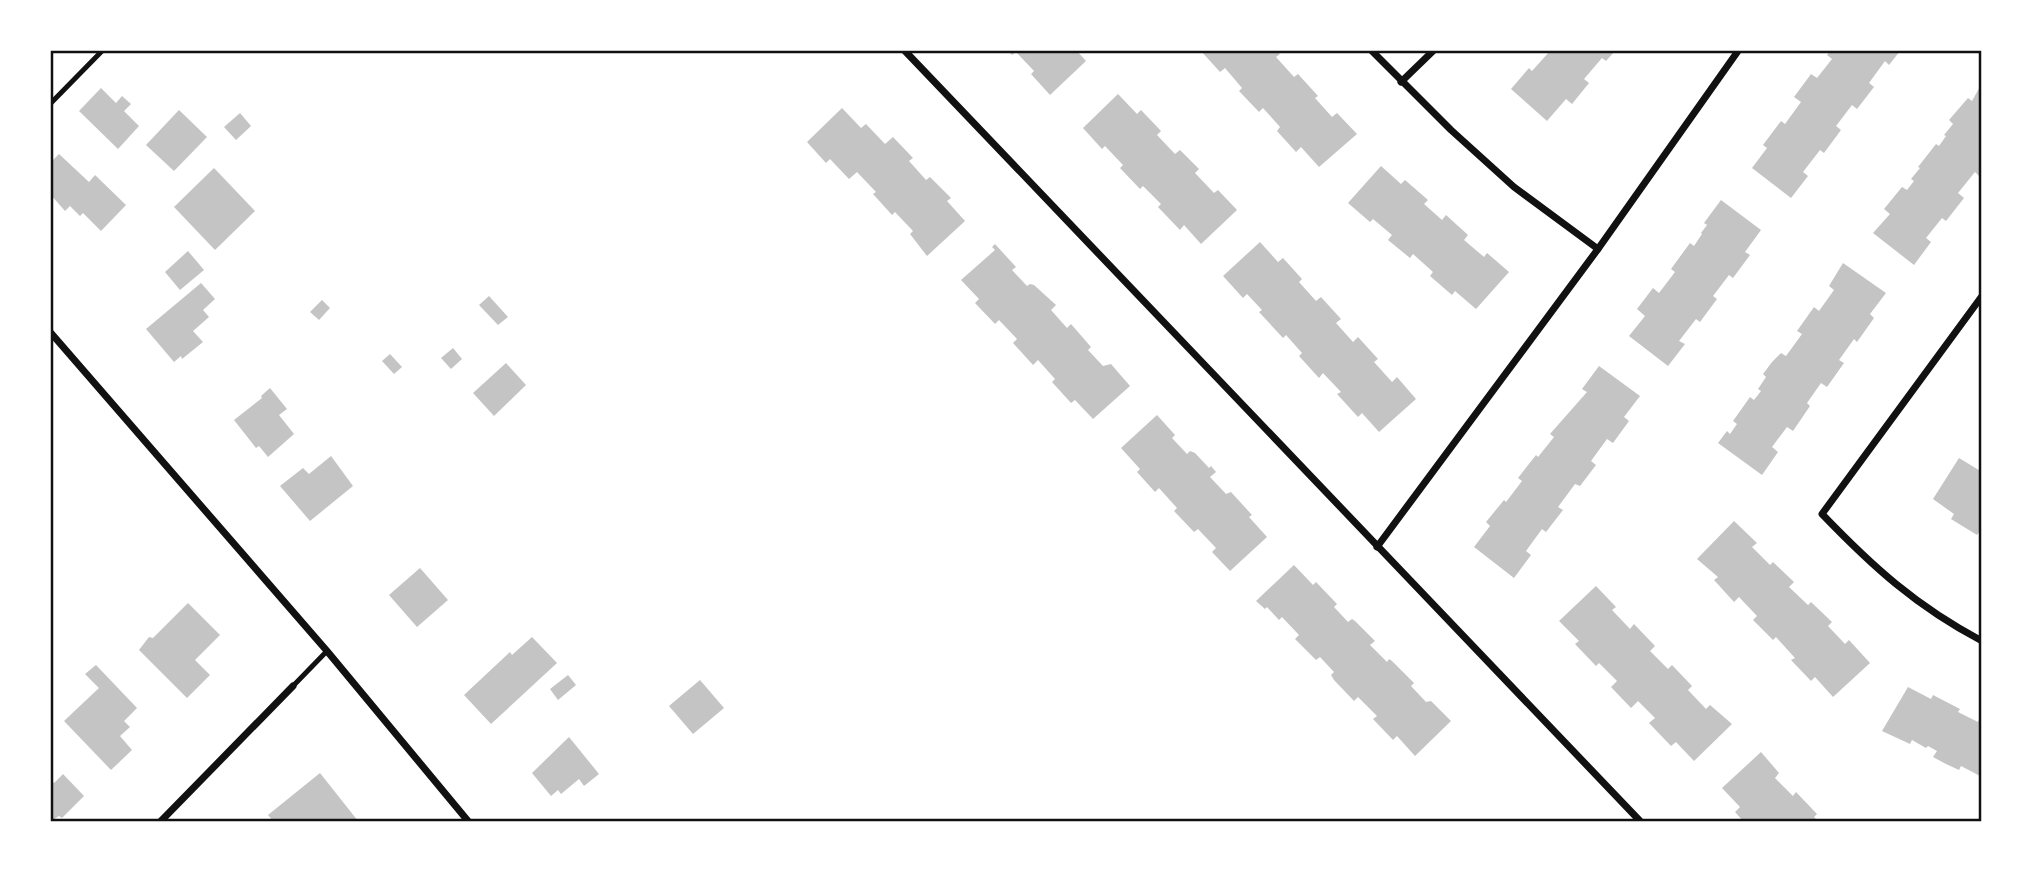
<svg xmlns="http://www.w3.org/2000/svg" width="2033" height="872" viewBox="0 0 2033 872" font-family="Lato,sans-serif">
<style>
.building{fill:#c4c4c4}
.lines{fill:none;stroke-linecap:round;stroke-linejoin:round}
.service{stroke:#111;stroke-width:5}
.minor{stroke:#111;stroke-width:7}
.neatline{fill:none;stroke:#111;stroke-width:2.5}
</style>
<rect width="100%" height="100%" fill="#fff"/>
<g class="building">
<path d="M1008 51H1077L1086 61 1050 95 1031 74 1034 71 1016 52 1012 55Z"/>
<path d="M1201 51H1277L1280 54 1276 57 1294 77 1298 74 1318 96 1315 98 1332 117 1337 113 1357 134 1319 167 1301 147 1296 152 1277 131 1280 127 1263 108 1259 112 1239 91 1242 88 1225 68 1220 72Z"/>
<path d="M1550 51H1615L1606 61 1602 58 1584 79 1589 83 1572 104 1566 99 1547 121 1511 89 1529 68 1532 71Z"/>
<path d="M1830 51H1900L1889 65 1885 61 1869 83 1874 87 1857 109 1852 105 1836 126 1841 130 1824 153 1820 150 1803 172 1808 176 1791 198 1752 168 1767 148 1763 145 1781 121 1785 124 1801 102 1794 97 1811 74 1817 78 1832 59 1827 55Z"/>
<path d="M1982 83V172L1979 176 1975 172 1958 193 1964 198 1946 221 1942 218 1926 238 1931 242 1914 265 1873 233 1890 214 1884 209 1902 187 1907 190 1914 181 1911 179 1920 168 1918 167 1936 144 1939 146 1946 136 1944 135 1953 124 1949 120 1968 98 1972 101Z"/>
<path d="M101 88 116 103 122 96 131 104 124 111 139 126 118 149 79 111Z"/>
<path d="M1118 94 1137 114 1141 110 1161 131 1157 135 1175 154 1180 150 1199 169 1195 173 1214 193 1218 190 1237 210 1201 244 1184 225 1180 230 1158 207 1161 204 1143 186 1140 189 1120 168 1123 165 1105 146 1102 149 1083 128Z"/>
<path d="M842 108 861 128 866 124 885 144 893 137 913 158 909 161 926 180 930 177 951 198 947 201 965 221 927 256 910 234 913 231 895 212 892 215 873 194 876 192 857 172 849 179 830 159 826 163 807 142Z"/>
<path d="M179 110 207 137 174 171 146 145Z"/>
<path d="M240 113 251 126 236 140 224 127Z"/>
<path d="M59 154 89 182 95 175 126 205 101 231 83 213 80 216 70 206 65 211 51 195V162Z"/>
<path d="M1381 166 1401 184 1405 180 1428 200 1424 204 1442 220 1446 215 1468 235 1464 240 1484 257 1487 253 1509 272 1476 309 1455 291 1452 295 1430 276 1433 272 1413 254 1410 258 1388 240 1392 235 1373 219 1370 222 1348 203Z"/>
<path d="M214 168 255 211 215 250 174 207Z"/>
<path d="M1721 200 1761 230 1745 252 1750 255 1733 278 1729 275 1713 296 1717 299 1700 322 1696 319 1679 341 1685 344 1668 366 1629 336 1645 316 1637 309 1653 288 1659 293 1675 272 1671 269 1690 243 1694 246 1702 234 1701 233 1707 225 1704 223Z"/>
<path d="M1260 242 1278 262 1283 258 1302 279 1299 282 1316 301 1321 297 1341 319 1336 323 1353 342 1358 337 1378 359 1374 362 1392 382 1397 377 1416 399 1379 432 1362 413 1358 417 1337 394 1341 392 1323 373 1319 378 1299 356 1302 353 1286 335 1283 338 1259 312 1262 310 1247 294 1243 298 1223 276Z"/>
<path d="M995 244 1016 267 1012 270 1027 286 1030 284 1034 285 1056 305 1051 310 1067 328 1071 324 1091 347 1088 350 1103 366 1111 364 1130 386 1093 419 1075 400 1071 403 1052 382 1055 379 1038 360 1033 365 1013 343 1017 339 999 320 995 324 975 303 979 299 961 280 995 250 992 247Z"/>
<path d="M188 251 204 270 180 290 165 272Z"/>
<path d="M1843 263 1886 293 1870 314 1874 318 1857 342 1854 339 1839 360 1844 363 1827 387 1821 383 1807 403 1810 406 1793 431 1787 427 1772 447 1778 452 1762 475 1718 443 1727 431 1730 434 1737 424 1733 421 1750 397 1754 400 1761 391 1758 389 1766 377 1763 374 1772 362 1781 353 1786 356 1802 334 1797 331 1814 307 1819 311 1834 290 1829 286Z"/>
<path d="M201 283 215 299 203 310 209 317 193 331 203 342 182 359 181 356 174 362 146 329Z"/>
<path d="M489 296 508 317 498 325 479 305Z"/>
<path d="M322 300 330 308 319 320 310 312Z"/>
<path d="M453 348 462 359 451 369 441 358Z"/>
<path d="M390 354 402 367 394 374 382 361Z"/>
<path d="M506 363 526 385 494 416 473 393Z"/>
<path d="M1599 366 1640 396 1624 417 1629 421 1613 443 1607 439 1591 461 1596 465 1580 486 1575 484 1558 507 1563 510 1546 532 1542 529 1526 551 1531 555 1514 578 1474 547 1490 526 1486 522 1504 500 1506 502 1522 481 1518 478 1536 455 1538 457 1554 437 1550 434 1587 392 1582 389Z"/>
<path d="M270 388 287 409 279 415 294 434 268 457 259 446 256 448 234 420 262 398 261 396Z"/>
<path d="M1157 415 1175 435 1172 438 1187 454 1190 451 1195 453 1209 468 1211 466 1216 472 1210 477 1226 494 1231 492 1252 515 1249 517 1267 537 1230 571 1212 552 1216 548 1198 529 1194 532 1174 511 1177 508 1159 488 1155 492 1137 472 1140 469 1121 448Z"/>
<path d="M331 456 353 486 310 521 280 486 303 468 309 474Z"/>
<path d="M1959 458 1982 472 1980 477 1982 479V532L1980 531 1977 535 1951 519 1954 514 1933 499Z"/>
<path d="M1734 521 1757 543 1752 547 1770 565 1773 562 1794 582 1789 587 1808 605 1811 602 1832 622 1828 626 1845 644 1849 640 1870 663 1833 697 1815 677 1811 681 1791 660 1795 658 1776 637 1773 640 1753 620 1757 616 1739 597 1734 602 1714 580 1718 577 1697 559Z"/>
<path d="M1294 565 1313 585 1316 582 1337 604 1334 607 1348 622 1352 619 1355 621 1375 641 1370 645 1387 662 1389 659 1392 661 1414 683 1411 686 1426 702 1431 701 1451 721 1415 756 1397 736 1393 740 1373 719 1377 716 1358 697 1354 701 1334 680 1331 675 1334 672 1320 657 1316 660 1295 639 1299 635 1282 617 1279 620 1267 607 1265 609 1256 601Z"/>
<path d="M420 568 448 600 417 627 389 595Z"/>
<path d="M1596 586 1616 607 1612 610 1630 629 1634 624 1655 646 1650 651 1668 669 1672 665 1692 686 1688 690 1706 709 1710 705 1732 724 1694 761 1676 742 1671 746 1649 723 1655 718 1638 701 1631 708 1611 687 1617 681 1599 663 1596 666 1575 644 1579 641 1559 621Z"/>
<path d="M188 603 220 635 195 660 210 675 187 698 139 650 149 637 153 638Z"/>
<path d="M532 637 557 663 491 724 464 695 510 652 512 655Z"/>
<path d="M96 665 137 708 124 721 130 727 120 736 132 750 111 770 64 721 99 688 85 674Z"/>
<path d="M568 675 576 685 558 700 550 689Z"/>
<path d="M700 680 724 708 693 734 669 706Z"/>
<path d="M1908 687 1931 699 1933 695 1960 709 1958 712 1978 722 1979 719 1982 720V777L1961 766 1959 770 1946 764 1933 757 1937 751 1928 746 1926 748 1912 740 1910 744 1882 731Z"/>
<path d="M569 737 599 774 584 786 579 779 561 794 558 790 551 796 532 773Z"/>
<path d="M1761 752 1779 773 1775 778 1793 796 1796 792 1817 814 1814 817 1818 821H1743L1735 812 1740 807 1722 788Z"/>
<path d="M320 773 358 821H273L268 815Z"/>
<path d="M63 774 84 796 62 818 59 816 51 821V780L54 783Z"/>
</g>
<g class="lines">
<g class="service">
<path d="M51 103 102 51"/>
<path d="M293 686 327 651"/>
</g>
<g class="minor">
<path d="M905 51 1640 821"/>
<path d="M1372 51 1451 130 1514 187 1598 249"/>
<path d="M1401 82 1433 51"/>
<path d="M1982 296 1822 514C1873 567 1916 606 1982 641"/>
<path d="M51 333 327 651 468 821"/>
<path d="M1377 547 1598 249 1738 51"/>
<path d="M161 821 293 686"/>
</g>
</g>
<rect width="2033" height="872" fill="none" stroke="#ffffff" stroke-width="105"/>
<rect x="52" y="52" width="1928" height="768" class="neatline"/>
</svg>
